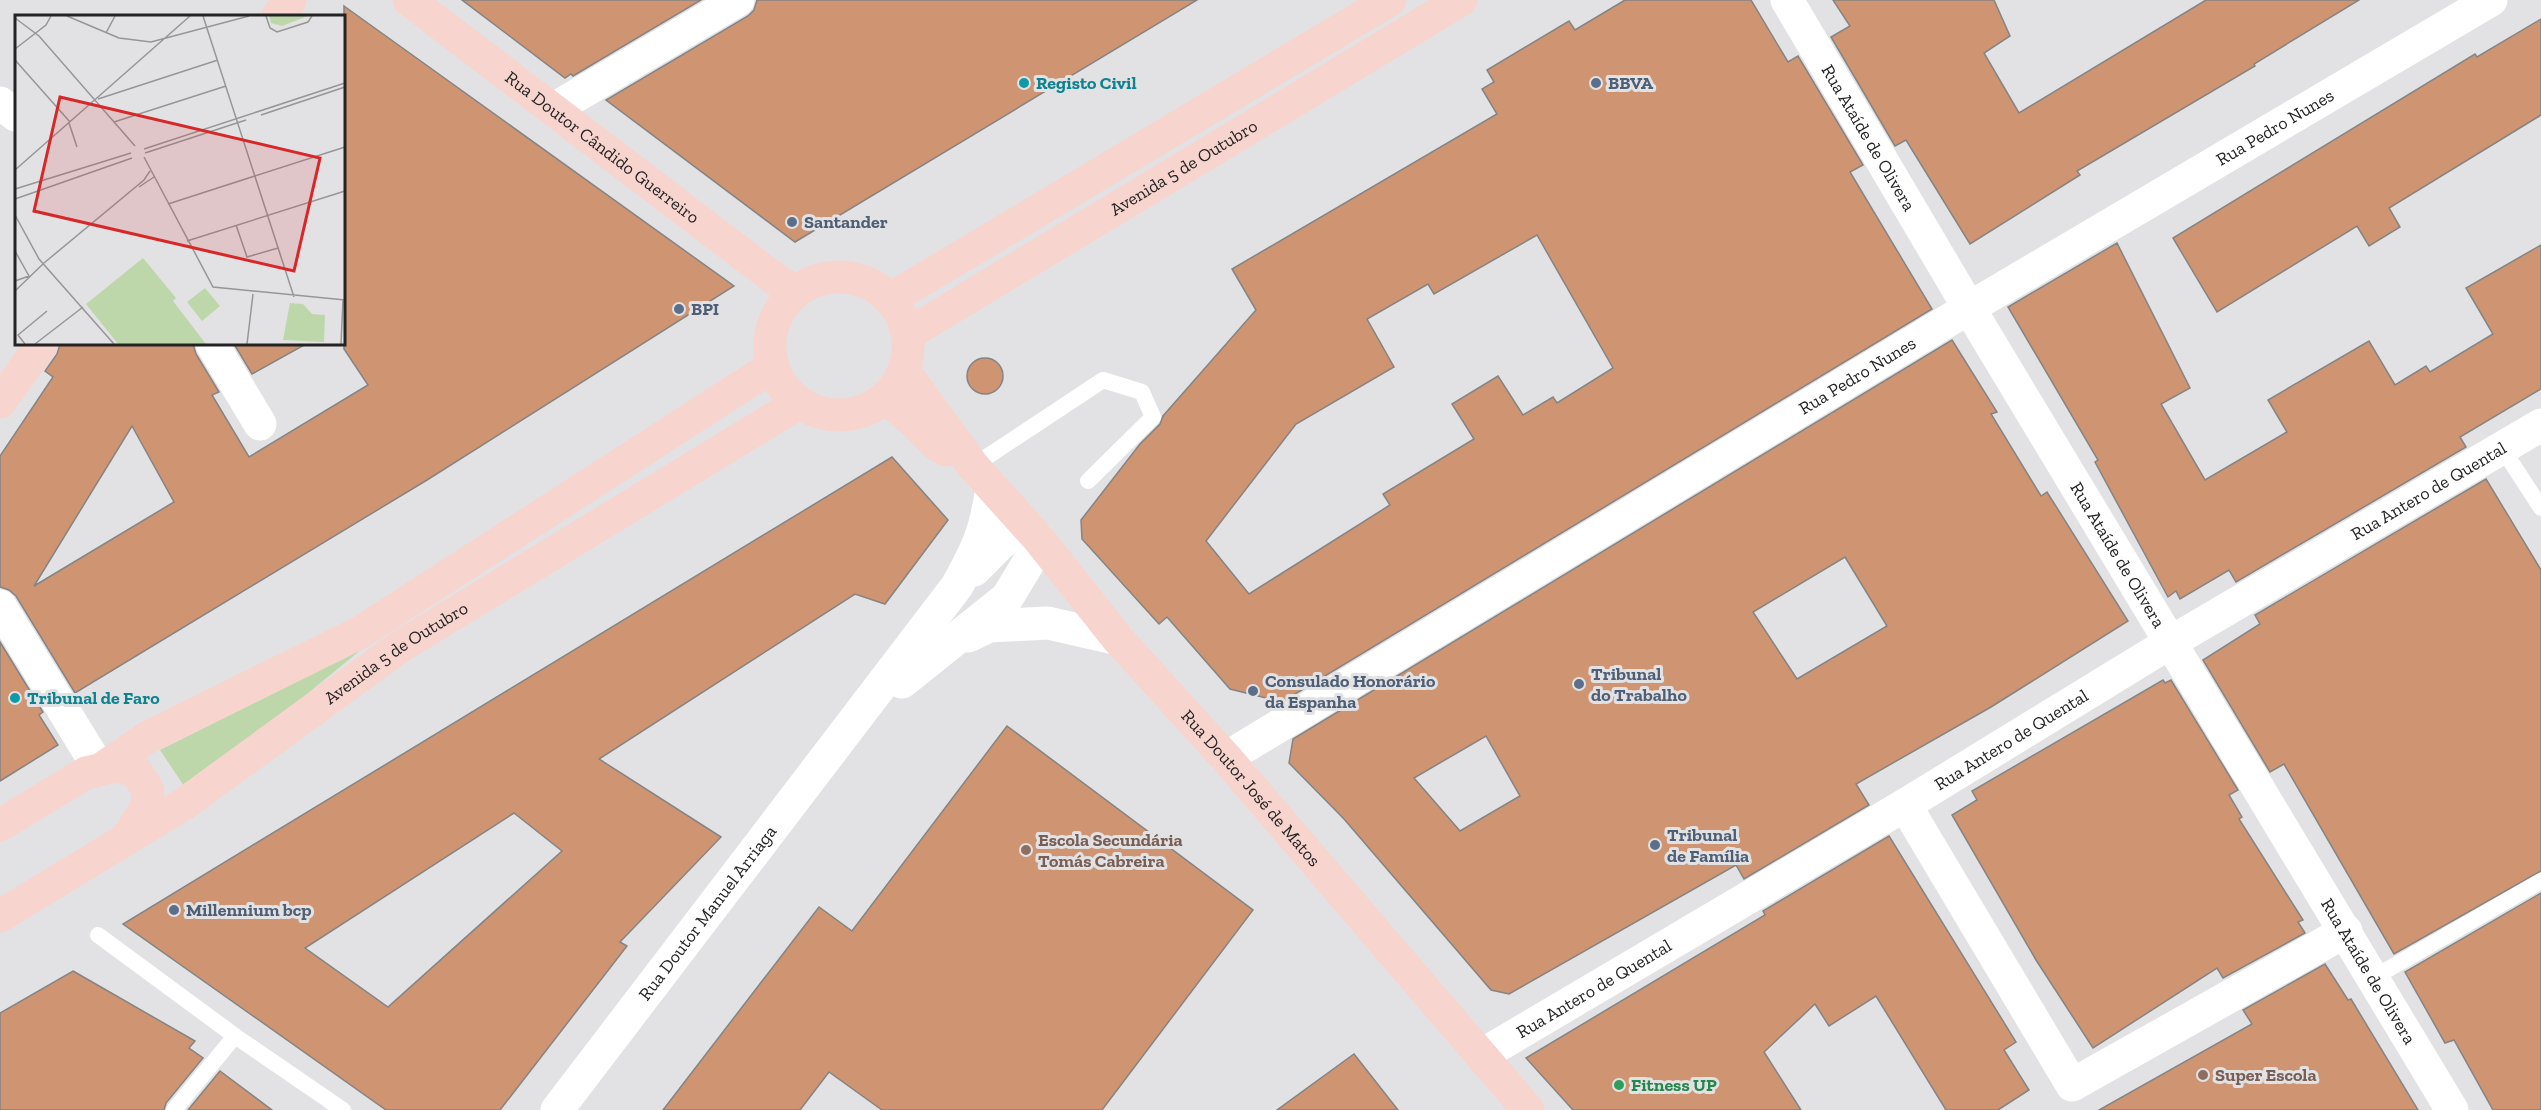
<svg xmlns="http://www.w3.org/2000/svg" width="2541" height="1110" viewBox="0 0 2541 1110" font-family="'Zilla Slab',serif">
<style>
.green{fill:#bed7aa}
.building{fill:#cf9572;stroke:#858383;stroke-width:1.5;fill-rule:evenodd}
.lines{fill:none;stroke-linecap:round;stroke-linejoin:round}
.lane{stroke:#fff;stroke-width:16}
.street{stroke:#fff;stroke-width:33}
.secondary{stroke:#f8d4ce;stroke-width:33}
.culture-dot{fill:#0f9aa8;stroke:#e2e2e4;stroke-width:2}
.service-dot{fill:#5c6f8a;stroke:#e2e2e4;stroke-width:2}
.education-dot{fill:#8d6e63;stroke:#e2e2e4;stroke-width:2}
.leisure-dot{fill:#2e9e5b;stroke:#e2e2e4;stroke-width:2}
.labels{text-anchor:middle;stroke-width:6;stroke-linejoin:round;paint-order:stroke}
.culture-label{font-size:18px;font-weight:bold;fill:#0d838f;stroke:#e2e2e4;text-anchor:start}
.service-label{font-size:18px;font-weight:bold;fill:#4e5e75;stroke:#e2e2e4;text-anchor:start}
.street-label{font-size:18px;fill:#232323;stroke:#e2e2e4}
.education-label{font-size:18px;font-weight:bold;fill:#785e54;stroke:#e2e2e4;text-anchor:start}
.leisure-label{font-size:18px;font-weight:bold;fill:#27864d;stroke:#e2e2e4;text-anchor:start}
.inset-road{fill:none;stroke:#969697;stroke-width:1.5}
.view{fill:#d62828;fill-opacity:0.15;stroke:#d62828;stroke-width:3}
.inset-edge{fill:none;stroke:#232323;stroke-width:3}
</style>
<rect width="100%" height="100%" fill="#e2e2e4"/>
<path class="green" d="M362 649 302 698 184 786 160 750Z"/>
<g class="building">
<path d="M462 0H701L573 76 571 74 565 78Z"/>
<path d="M757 0H1197L795 242 606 100 748 16 754 10Z"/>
<path d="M1625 0H1751L1788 62 1798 56 1863 165 1850 172 1932 309 1282 702 1230 689 1167 617 1159 624 1082 539 1081 520 1140 444 1160 424 1163 416 1256 310 1232 269 1497 114 1482 89 1494 82 1487 70 1569 21 1575 30ZM1537 235 1613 368 1557 403 1553 397 1523 415 1498 376 1452 404 1474 439 1383 494 1390 505 1249 594 1206 541 1296 424 1394 367 1367 319 1428 284 1434 294Z"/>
<path d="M1833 0H1994L2010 36 1984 53 2019 113 2206 0H2359L2254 64 2255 66 2077 171 2080 175 1970 244 1906 140 1895 146 1831 37 1850 26Z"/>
<path d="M344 6 734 286 427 480 75 693 16 596 9 590 0 587V456L53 377 45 371 57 354 60 344H193L196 354 219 392 212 395 249 457 368 385 344 349ZM132 426 174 502 34 586Z"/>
<path d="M2541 19V115L2389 208 2400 227 2369 246 2357 226 2217 312 2173 238 2475 54 2477 57Z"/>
<path d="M2117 243 2190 388 2161 404 2205 480 2287 432 2268 400 2369 341 2395 385 2426 366 2430 372 2493 334 2466 288 2541 245V389L2460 437 2466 447 2236 582 2229 570 2180 599 2176 591 2168 597 2095 462 2098 460 2008 307Z"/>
<path d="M1952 340 1997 412 1991 414 2041 496 2047 492 2128 621 1991 707 1856 784 1869 805 1744 879 1736 865 1509 994 1491 990 1344 819 1289 763 1293 739ZM1845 557 1887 626 1797 679 1753 612ZM1486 736 1520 796 1460 831 1414 778Z"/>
<path d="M234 344H306L252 374Z"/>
<circle cx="985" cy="376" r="18"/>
<path d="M892 457 948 520 885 604 855 594 599 759 721 837 620 942 627 946 500 1110H386L123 924ZM514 813 562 851 388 1007 305 948Z"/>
<path d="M2486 479 2541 570V871L2394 954 2284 764 2270 772 2203 660 2260 624 2255 615Z"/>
<path d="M0 642 43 712 39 715 58 745 0 781Z"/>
<path d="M2163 680 2165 683 2171 680 2238 790 2229 795 2242 817 2239 819 2303 920 2298 922 2305 933 2223 978 2217 968 2093 1048 2036 960 1952 815 1977 800 1972 791Z"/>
<path d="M1007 726 1253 910 1102 1110H882L829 1072 800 1110H663L819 907 852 931Z"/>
<path d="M1889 836 2016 1042 2004 1050 2029 1090 1998 1110H1946L1876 996 1829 1026 1815 1004 1764 1052 1801 1110H1573L1526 1058 1765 915 1763 911Z"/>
<path d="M2541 893V1110H2493L2454 1040 2445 1043 2405 972Z"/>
<path d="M2325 964 2348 1000 2351 999 2418 1110H2099L2252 1024 2243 1010Z"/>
<path d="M73 971 195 1041 189 1048 203 1058 166 1103 164 1110H0V1013Z"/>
<path d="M1354 1054 1398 1110H1277Z"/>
<path d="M220 1071 272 1110H188Z"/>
</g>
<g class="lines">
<g class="lane">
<path d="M2502 448 2541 508"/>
<path d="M973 466 1103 380 1142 392 1153 417 1088 481"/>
<path d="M98 935 235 1036"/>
<path d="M2373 978 2541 881"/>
<path d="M174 1110 235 1036 343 1110"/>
</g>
<g class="street">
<path id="s1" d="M1787 0 1969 308 2452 1110"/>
<path d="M0 103 16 115"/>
<path d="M554 109 738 0"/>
<path d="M212 344 260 424"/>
<path d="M974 570 1002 542 1028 527"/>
<path d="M0 606 100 770"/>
<path d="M968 636 989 626 1048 623 1118 639"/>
<path d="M902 682 1007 598 1030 560 1038 538"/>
<path id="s2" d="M1226 758 1969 308 2491 0"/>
<path d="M1905 805 2072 1085 2346 931"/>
<path id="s3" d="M1482 1055 1905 805 2171 642 2541 425"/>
<path id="s4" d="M557 1110 957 586C978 548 986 531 992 487"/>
</g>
<g class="secondary">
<path id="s5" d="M409 0 775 279 796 292"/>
<path d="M278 16 290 0"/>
<circle cx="839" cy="346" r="69"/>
<path d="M890 299 1390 0"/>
<path id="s6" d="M908 334 1461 0"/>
<path id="s7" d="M904 371 973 466 1038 538 1118 639 1226 758 1528 1110"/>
<path d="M885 398 911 419 936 444 946 450"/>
<path d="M0 402 42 344"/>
<path d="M100 770 113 766 135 770 148 790 147 807 127 838"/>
<path d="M0 825 86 773 100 770 148 737 359 633 773 366"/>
<path id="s8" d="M0 916 184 804 401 646 799 403"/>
</g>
</g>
<g class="culture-dot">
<circle cx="1024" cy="83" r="6"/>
<circle cx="15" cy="698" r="6"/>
</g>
<g class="service-dot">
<circle cx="1596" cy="83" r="6"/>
<circle cx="792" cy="222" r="6"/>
<circle cx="679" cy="309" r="6"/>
<circle cx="1579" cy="684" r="6"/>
<circle cx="1253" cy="691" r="6"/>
<circle cx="1655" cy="845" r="6"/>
<circle cx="174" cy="910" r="6"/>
</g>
<g class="education-dot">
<circle cx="1026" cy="850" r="6"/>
<circle cx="2203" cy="1075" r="6"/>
</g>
<circle class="leisure-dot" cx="1619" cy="1085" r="6"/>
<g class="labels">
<g class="culture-label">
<text x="1036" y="89">Registo Civil</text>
<text x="27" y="704">Tribunal de Faro</text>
</g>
<g class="service-label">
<text x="1608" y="89">BBVA</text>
<text x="804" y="228">Santander</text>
<text x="691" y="315">BPI</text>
<text x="1591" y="680">Tribunal<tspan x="1591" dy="21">do Trabalho</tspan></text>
<text x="1265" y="687">Consulado Honorário<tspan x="1265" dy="21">da Espanha</tspan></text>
<text x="1667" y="841">Tribunal<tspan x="1667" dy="21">de Família</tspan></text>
<text x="186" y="916">Millennium bcp</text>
</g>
<g class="street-label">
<text dy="6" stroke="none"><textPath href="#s2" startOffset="1224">Rua Pedro Nunes</textPath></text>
<text dy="6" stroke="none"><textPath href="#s1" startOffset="160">Rua Ataíde de Olivera</textPath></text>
<text dy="6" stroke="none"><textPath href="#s5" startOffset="243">Rua Doutor Cândido Guerreiro</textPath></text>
<text dy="6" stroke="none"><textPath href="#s6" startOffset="322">Avenida 5 de Outubro</textPath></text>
<text dy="6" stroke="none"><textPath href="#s2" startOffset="738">Rua Pedro Nunes</textPath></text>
<text dy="6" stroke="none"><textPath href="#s3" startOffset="1102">Rua Antero de Quental</textPath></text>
<text dy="6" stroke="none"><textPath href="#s1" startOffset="646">Rua Ataíde de Olivera</textPath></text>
<text dy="6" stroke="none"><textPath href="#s8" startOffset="476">Avenida 5 de Outubro</textPath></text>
<text dy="6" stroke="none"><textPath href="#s3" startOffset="616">Rua Antero de Quental</textPath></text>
<text dy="6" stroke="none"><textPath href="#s7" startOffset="543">Rua Doutor José de Matos</textPath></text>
<text dy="6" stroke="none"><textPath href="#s4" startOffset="248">Rua Doutor Manuel Arriaga</textPath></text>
<text dy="6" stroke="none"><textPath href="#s1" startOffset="1132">Rua Ataíde de Olivera</textPath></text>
<text dy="6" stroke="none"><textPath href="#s3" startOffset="130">Rua Antero de Quental</textPath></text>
</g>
<g class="education-label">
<text x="1038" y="846">Escola Secundária<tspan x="1038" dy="21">Tomás Cabreira</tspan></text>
<text x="2215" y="1081">Super Escola</text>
</g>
<g class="leisure-label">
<text x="1631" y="1091">Fitness UP</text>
</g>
</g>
<g transform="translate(15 15)">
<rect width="330" height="330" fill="#e2e2e4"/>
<path d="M254 1H293L267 11 256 8ZM128 243 161 283 158 286 191 329H103L71 289ZM190 273 205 291 187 306 172 287ZM275 288 288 289 297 299 310 300 309 327 268 325Z" fill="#bed7aa"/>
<path class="inset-road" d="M52 1 104 23 136 27 234 1M188 1 279 282M251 1 255 13 262 17 293 7 297 1M0 3 24 21 120 131M91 18 100 1M0 34 31 10 36 1M0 45 55 107M83 84 203 45M246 100 330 72M99 107 211 71M54 108 62 132M129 134 330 68M130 138 231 105M129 142 198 272 330 285M0 155 175 1M124 172 139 162M0 174 116 138M0 184 117 143M153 189 330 132M0 200 24 244 99 329M221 210 232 242 263 233M172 226 330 176M0 236 14 261 0 266M0 276 29 248 129 165 135 156M10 329 3 320 32 296M20 329 68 292M232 329 238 279M326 329 328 285"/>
<path class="view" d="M45 82 305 143 279 256 19 196Z"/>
<rect width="330" height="330" class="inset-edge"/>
</g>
</svg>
